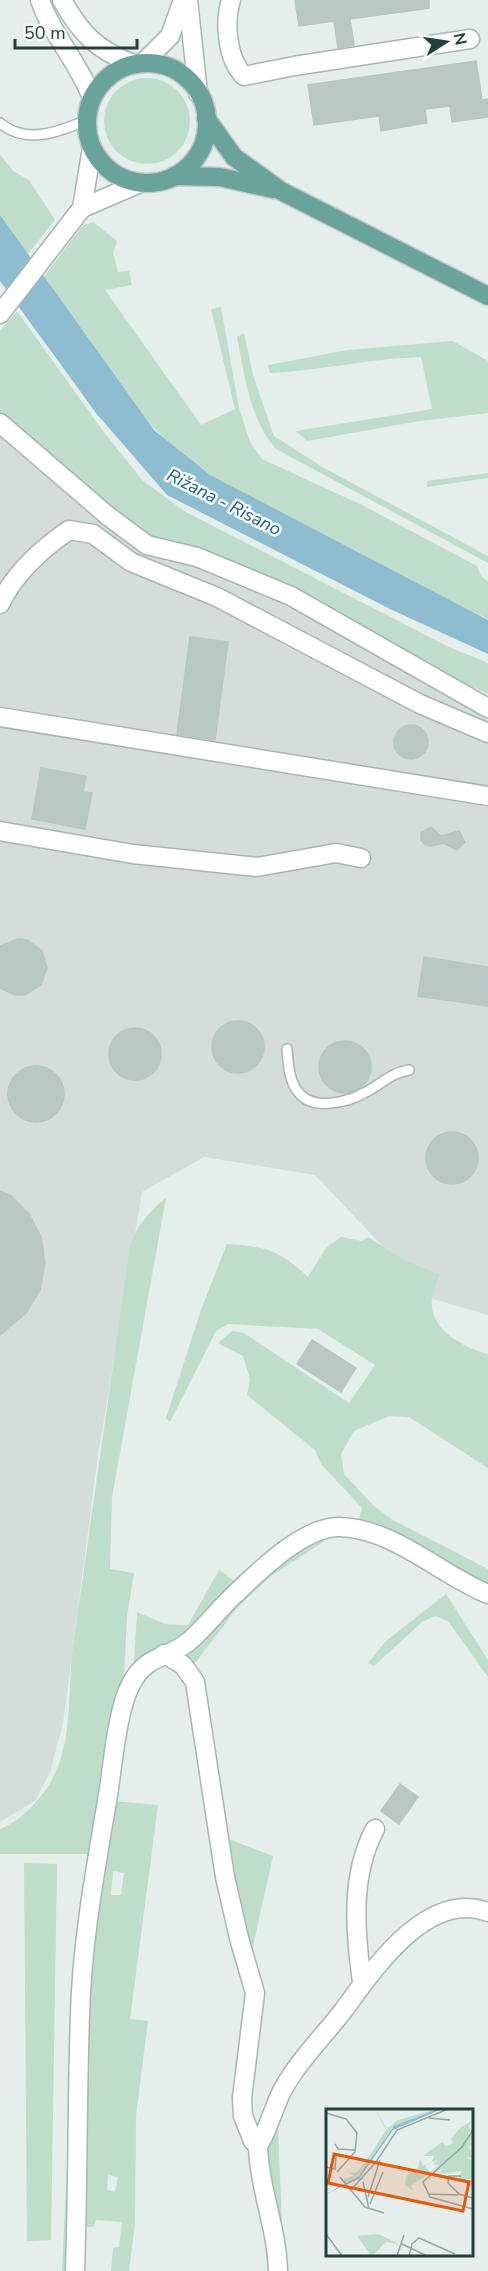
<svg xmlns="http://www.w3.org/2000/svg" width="488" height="2271" viewBox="0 0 488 2271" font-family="'Nunito Sans',sans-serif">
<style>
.built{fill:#d3ddda}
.green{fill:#bedecb;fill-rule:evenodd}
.water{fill:#8ebdd1}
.building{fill:#bac8c4;stroke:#b7c7c3;stroke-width:1.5}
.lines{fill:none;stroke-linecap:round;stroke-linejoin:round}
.service-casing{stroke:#a7b6b3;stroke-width:12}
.minor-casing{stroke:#a7b6b3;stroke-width:21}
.primary-casing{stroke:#c2c9c8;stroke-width:21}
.service{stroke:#fff;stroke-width:9}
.minor{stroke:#fff;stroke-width:18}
.primary{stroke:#6aa29c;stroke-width:18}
.labels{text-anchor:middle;stroke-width:5;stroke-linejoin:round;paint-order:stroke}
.water-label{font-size:18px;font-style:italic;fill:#1e5d7b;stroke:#f5faf8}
.inset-road{fill:none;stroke:#97a8a5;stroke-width:1.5}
.view{fill:#e8590c;fill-opacity:0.15;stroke:#e8590c;stroke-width:3}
.inset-edge{fill:none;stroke:#243f3c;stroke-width:3}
</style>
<rect width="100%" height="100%" fill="#e4eeeb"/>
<path class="built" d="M0 434 143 547 288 599 488 720V1315L433 1299 315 1175 204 1157 142 1192 98 1455 63 1723 50 1772 35 1801 0 1822Z"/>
<g class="green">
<circle cx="147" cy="121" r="43"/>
<path d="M0 154 13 171 29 180 55 220 26 256 0 218Z"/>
<path d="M93 222 117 241 113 253 118 272 129 271 132 285 105 290 201 425 235 409 211 309 221 307 239 408 250 442 262 459 364 506 477 566 481 576 488 582V619L288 523 188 462 125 399 42 279 82 226Z"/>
<path d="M17 311 103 431 142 480 184 511 449 647 488 663V694L412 659 288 589 241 565 197 548 150 540 70 476 24 432 0 414V331Z"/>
<path d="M244 333 253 375 274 436 324 468 488 556V563L276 449C249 418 245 376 237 337Z"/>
<path d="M453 341 488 361V413L420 421 307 441 296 431 432 409 421 357C370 358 321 371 270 373L268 365 348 350Z"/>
<path d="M488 473V478L427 487V481Z"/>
<path d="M166 1198 112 1497 110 1569 134 1573 127 1617 124 1681 94 1854H0V1829C13 1824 24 1815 33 1805 75 1763 67 1708 72 1653L130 1247C135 1228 150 1210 166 1198Z"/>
<path d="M341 1237 362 1241 368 1237 404 1260 440 1275C437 1282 433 1290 432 1298 428 1329 462 1347 488 1354V1468L409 1417 389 1416 354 1431 341 1454 344 1474 374 1506 393 1520 488 1569V1588L358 1523 362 1508 321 1464 315 1450 247 1395 250 1379 243 1356 218 1343 232 1331 244 1333 349 1403 375 1365 318 1329 228 1324 216 1331 170 1422 166 1418 202 1307 227 1244C266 1247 278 1249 308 1277L326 1248Z"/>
<path d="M329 1533 323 1542 271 1576 238 1607 192 1667 176 1655 268 1569Z"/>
<path d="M219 1570 236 1582 189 1635 138 1663 134 1662 137 1612 165 1624 188 1625Z"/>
<path d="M446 1594 488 1660V1677L448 1621 435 1616 422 1622 374 1666 368 1663 386 1641Z"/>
<path d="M112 1801 158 1805 130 2019 148 2021 136 2116 135 2223 129 2271H111L113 2248 119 2247 122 2222 96 2220 94 2227H86L85 2271H80L87 1994ZM113 1871 124 1873 121 1895H111ZM108 2175 118 2177 115 2192 107 2190Z"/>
<path d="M226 1838 273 1856 251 1955Z"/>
<path d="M24 1863 57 1864 51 2240 27 2241Z"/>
<path d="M280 2109 283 2115 278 2128 282 2224 276 2228 263 2158Z"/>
<path d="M73 2145 70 2271H62L68 2147Z"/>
</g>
<path class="water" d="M0 215 154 430 210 475 488 620V654L390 609 167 495 96 413 0 281Z"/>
<g class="building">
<path d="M295 0H429V8L350 19 354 45 338 48 334 21 299 26Z"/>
<path d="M476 61 482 100 488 99V117L452 122 450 106 425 109 427 123 381 131 379 116 314 125 308 85Z"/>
<path d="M190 637 228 642 215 740 177 734Z"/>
<circle cx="411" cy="742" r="17"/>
<path d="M41 768 86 776 83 792 92 793 85 829 32 819Z"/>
<path d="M431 827 441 836 459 831 465 842 457 850 443 843 432 846 425 845 421 840V833Z"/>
<path d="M18 939 27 940 42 951 47 968 41 985 25 995H15L0 988V946Z"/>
<path d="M424 957 488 967V1006L418 996Z"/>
<circle cx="238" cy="1047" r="26"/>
<circle cx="135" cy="1054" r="26"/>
<circle cx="345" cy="1067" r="26"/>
<circle cx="36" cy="1094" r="28"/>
<circle cx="452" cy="1158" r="26"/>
<path d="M0 1191 11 1196 29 1214 41 1237 45 1263 40 1290 26 1313 0 1335Z"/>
<path d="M312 1340 356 1368 341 1392 297 1364Z"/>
<path d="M400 1784 418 1797 399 1824 381 1811Z"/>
</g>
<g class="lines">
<defs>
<g id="service">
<path d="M0 123C26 145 59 132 87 120"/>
<path d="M287 1049C288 1063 289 1082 299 1093 313 1111 348 1102 364 1093 381 1085 390 1073 409 1070"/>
</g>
<g id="minor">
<path d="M40 0C52 35 79 63 92 98"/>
<path d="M62 0C81 34 97 50 133 64"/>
<path d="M188 0 198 93"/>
<path d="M231 0C224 23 227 59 244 76L294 66 470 39"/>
<path d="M143 63 170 36 183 0"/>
<path d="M82 208 140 183"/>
<path d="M0 314 82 208 92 148"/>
<path d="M0 423 108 516 147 545 197 557 291 596 488 708"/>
<path d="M0 604C14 574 43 548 69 530L93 534 131 562 217 597 420 704 488 733"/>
<path d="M0 717 488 796"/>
<path d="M0 831 133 854 257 867 336 853 361 858"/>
<path d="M164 1654 183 1665 195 1682 225 1877 239 1938 255 1993 242 2098 243 2116 253 2141 258 2145"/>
<path d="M362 1982C355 1931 350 1876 375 1829"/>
<path d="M75 2271C78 2185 77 2100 80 2014 82 1940 96 1867 108 1795 113 1764 117 1710 131 1684 146 1655 166 1659 187 1643 204 1629 218 1610 234 1595 259 1571 304 1526 340 1527 395 1529 439 1574 488 1594"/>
<path d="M278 2271C277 2228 259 2188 258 2145 264 2140 276 2102 282 2091 298 2061 322 2038 343 2011 373 1970 427 1889 488 1912"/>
</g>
<g id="primary">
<circle cx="147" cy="123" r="60"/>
<path d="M206 118 234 157 281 191 488 296"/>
<path d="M174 176 220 177 273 189"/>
</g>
</defs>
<use href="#service" class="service-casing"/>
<use href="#minor" class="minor-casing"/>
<use href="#primary" class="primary-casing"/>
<use href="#service" class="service"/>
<use href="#minor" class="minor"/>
<use href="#primary" class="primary"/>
</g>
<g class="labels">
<g class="water-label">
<text transform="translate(224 502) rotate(27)" y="6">Rižana - Risano</text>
</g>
</g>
<g transform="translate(326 2109)">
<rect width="147" height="147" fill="#e4eeeb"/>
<path d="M49 0 61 20 72 11 112 0 66 19 37 63 19 75 18 70 29 67 23 64 31 63 39 54 60 21ZM147 11 143 16 144 28 147 25 144 33 147 34 143 38 147 49 140 48 147 52 146 76 143 79 145 69 139 71 122 68 132 69 136 62 113 65 117 59 109 65 104 68 105 73 102 67 115 56 85 77 88 82 79 76 80 67 92 59 94 50 97 57 106 52 99 57 104 63 113 56 107 55 112 51 106 53 108 47H97L116 33 120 37 127 34 125 30 134 19ZM52 125 73 135 60 133 48 145 43 147H36L44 145 31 127Z" fill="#bedecb"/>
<path d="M112 0H116L67 21 33 70 0 85 33 67 68 17Z" fill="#8ebdd1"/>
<path class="inset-road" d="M0 4 20 10 31 24 29 43 11 63M103 9 124 11M147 21 136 38 97 73 104 88 147 100M9 35 12 40 29 41M0 58 9 60 10 46M135 67H123L122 74 133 85 147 89M14 68 39 98 58 104M37 73 43 100M24 82 50 53 71 21 122 0M102 85 132 86M42 88 54 51M44 95 57 63M0 125 16 147M76 135 101 147M71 147 78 126M83 147 86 135 93 129 129 145"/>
<path class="view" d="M8 45 143 73 137 102 2 74Z"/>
<rect width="147" height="147" class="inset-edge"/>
</g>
<g transform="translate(446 42) rotate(78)" stroke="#f5faf8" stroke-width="4.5" paint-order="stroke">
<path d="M0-4.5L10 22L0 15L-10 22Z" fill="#243f3c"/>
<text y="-9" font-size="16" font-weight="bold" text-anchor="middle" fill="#243f3c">N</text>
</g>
<path d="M15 39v9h122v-9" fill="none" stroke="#243f3c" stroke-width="3"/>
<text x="24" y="39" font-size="18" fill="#243f3c" stroke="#f5faf8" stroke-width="4.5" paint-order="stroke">50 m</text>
</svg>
